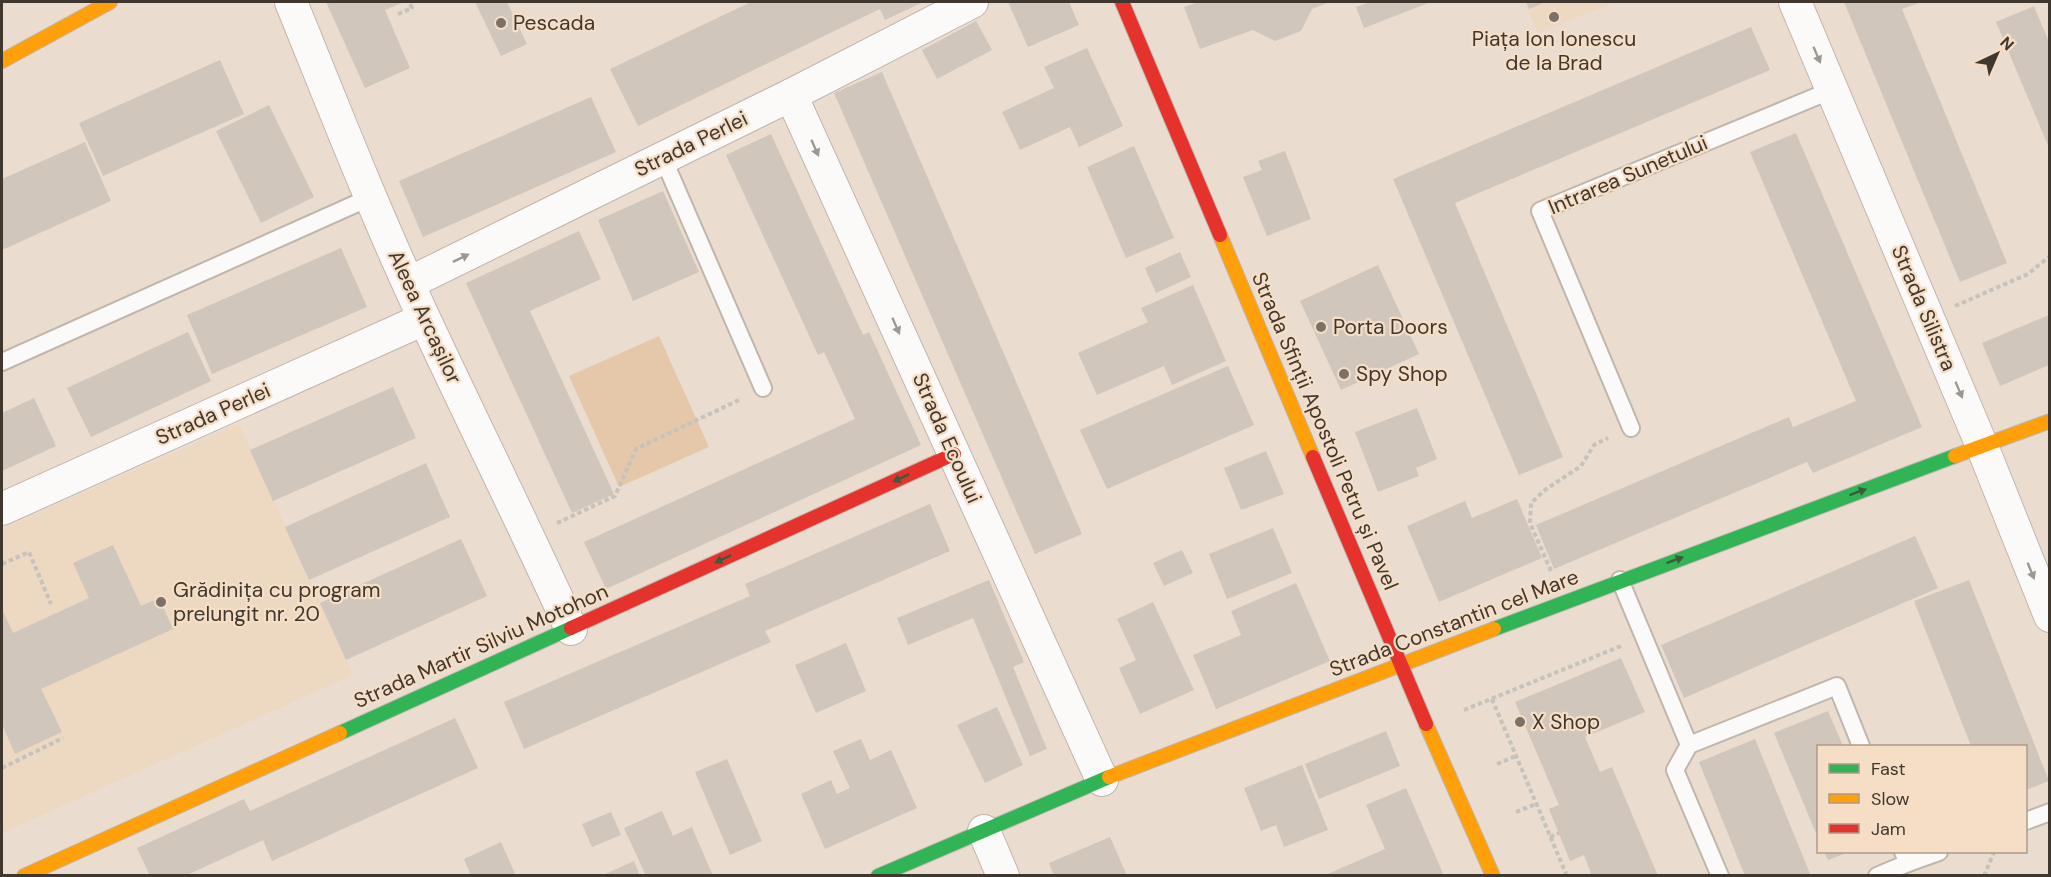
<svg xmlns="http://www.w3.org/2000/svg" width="2051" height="877" viewBox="0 0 2051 877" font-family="'DM Sans',sans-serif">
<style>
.built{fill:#edd8c1}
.green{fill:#e4c8a9}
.building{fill:#d0c6bb}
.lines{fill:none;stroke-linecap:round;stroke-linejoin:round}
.lane-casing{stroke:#c0b6ac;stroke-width:20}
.street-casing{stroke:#c0b6ac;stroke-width:34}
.fast-casing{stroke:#c0b6ac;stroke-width:16}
.slow-casing{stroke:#c0b6ac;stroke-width:16}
.jam-casing{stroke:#c0b6ac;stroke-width:16}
.path{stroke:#c6c2bc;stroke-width:4;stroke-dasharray:4.5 3;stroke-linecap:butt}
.lane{stroke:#fcfaf8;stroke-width:16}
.street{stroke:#fcfaf8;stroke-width:32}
.fast{stroke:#30b455;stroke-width:14}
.slow{stroke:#ff9f0a;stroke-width:14}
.jam{stroke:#e5322d;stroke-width:14}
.oneway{fill:#9e9893}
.oneway2{fill:#3b5c3a}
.poi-dot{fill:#7c7167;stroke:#f5dec5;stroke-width:2}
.labels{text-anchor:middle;stroke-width:4.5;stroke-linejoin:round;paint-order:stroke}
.poi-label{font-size:21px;fill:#40372e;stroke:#f5dec5;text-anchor:start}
.street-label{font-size:21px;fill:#40372e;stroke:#f5dec5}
</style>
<rect width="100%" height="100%" fill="#eaddd0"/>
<g class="built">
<path d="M1525 2H1615L1538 33Z"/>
<path d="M239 424 353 675 2 833V529Z"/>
</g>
<path class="green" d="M659 336 709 447 619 487 569 376Z"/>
<g class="building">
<path d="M326 2H404L385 10 410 68 365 88Z"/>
<path d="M475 2H507L527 44 501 56Z"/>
<path d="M751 2H923L885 20 880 9 638 126 610 69Z"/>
<path d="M1008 2H1069L1079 25 1028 47Z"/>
<path d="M1199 2H1330L1312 9 1301 31 1275 41 1253 30 1200 49 1184 7Z"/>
<path d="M1371 2H1431L1364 28 1356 7Z"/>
<path d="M1526 2H1546L1529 9Z"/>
<path d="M1844 2H1921L1902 9 2007 263 1960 282Z"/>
<path d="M2034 6 2049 42V148L1996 22Z"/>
<path d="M976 21 992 50 937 79 922 50Z"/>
<path d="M1751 27 1770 70 1455 203 1563 457 1519 475 1393 179Z"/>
<path d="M1087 48 1123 126 1079 147 1070 127 1020 150 1002 112 1054 88 1044 67Z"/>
<path d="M220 60 244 114 103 176 79 123Z"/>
<path d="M882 72 1082 534 1035 554 834 93Z"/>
<path d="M591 97 616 152 423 237 399 181Z"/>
<path d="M269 105 314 197 261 223 216 131Z"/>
<path d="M1796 133 1922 427 1813 473 1807 462 1554 569 1536 525 1789 417 1793 427 1856 401 1750 152Z"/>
<path d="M771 134 863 335 869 332 921 445 606 589 584 542 855 419 824 352 818 355 726 155Z"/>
<path d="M85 142 111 201 2 250V179Z"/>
<path d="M1134 146 1174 238 1126 258 1087 167Z"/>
<path d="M1285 151 1311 219 1267 236 1243 177 1262 170 1258 161Z"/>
<path d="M663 191 699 272 633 301 598 220Z"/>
<path d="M579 231 601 279 530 311 614 494 572 513 466 283Z"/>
<path d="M341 248 367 307 212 374 187 315Z"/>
<path d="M1180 252 1191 277 1156 293 1145 268Z"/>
<path d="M1378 265 1419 354 1341 390 1300 301Z"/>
<path d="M1193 285 1226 361 1172 385 1164 366 1097 395 1078 353 1148 322 1141 308Z"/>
<path d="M2049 315V365L2000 386 1982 343Z"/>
<path d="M188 332 211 381 91 437 67 388Z"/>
<path d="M1228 366 1254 425 1107 489 1080 430Z"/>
<path d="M393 387 416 438 273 501 250 450Z"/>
<path d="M34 398 56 446 2 471V413Z"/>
<path d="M1417 408 1437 459 1416 468 1419 476 1378 492 1355 432Z"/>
<path d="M1266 451 1284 494 1241 510 1224 468Z"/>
<path d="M426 463 450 517 309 580 285 527Z"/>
<path d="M1517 499 1542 558 1439 602 1407 526 1465 501 1472 518Z"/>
<path d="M930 504 950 551 765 631 771 642 524 749 504 702 750 596 745 584Z"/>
<path d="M1273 528 1292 573 1227 599 1209 554Z"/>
<path d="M1915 536 1938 588 1684 698 1661 645Z"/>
<path d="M461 539 487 596 346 660 320 603Z"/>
<path d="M113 545 141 606 159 598 173 629 41 689 62 732 15 754 2 724V609L13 633 89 598 73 563Z"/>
<path d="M1182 550 1193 573 1164 586 1153 563Z"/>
<path d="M989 580 1024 662 1013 667 1047 749 1030 756 973 618 908 645 897 618Z"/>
<path d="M1969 580 2049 781 2026 790V746H1971L1914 601Z"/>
<path d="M1296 583 1330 661 1216 709 1193 655 1241 635 1231 611Z"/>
<path d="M1153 602 1194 690 1140 714 1119 668 1136 660 1117 619Z"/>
<path d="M846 643 866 691 816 713 795 665Z"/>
<path d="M1621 658 1645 712 1585 737 1600 772 1612 767 1658 876H1592L1584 855 1570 861 1549 809 1559 805 1515 702Z"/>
<path d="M997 707 1023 765 985 783 957 725Z"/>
<path d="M1828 711 1843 746 1818 747V838L1774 733Z"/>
<path d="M455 718 478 768 272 861 263 840 185 876H150L137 848 244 799 250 811Z"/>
<path d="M1386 731 1400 766 1319 799 1305 764Z"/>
<path d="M861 739 870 760 891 750 917 808 825 849 801 794 831 780 837 794 850 788 833 751Z"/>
<path d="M1755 739 1811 876H1745L1699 762Z"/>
<path d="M727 759 762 841 730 855 695 772Z"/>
<path d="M1302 765 1328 830 1284 847 1276 825 1261 831 1244 788Z"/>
<path d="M1406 788 1444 876H1323L1385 849 1366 805Z"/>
<path d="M662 811 673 836 692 827 713 876H646L624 828Z"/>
<path d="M611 812 621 835 592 847 582 824Z"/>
<path d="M1110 837 1127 876H1054L1049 863Z"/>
<path d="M501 842 516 876H471L464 859Z"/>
<path d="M1824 852H1849L1828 860Z"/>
<path d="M634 861 640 876H601Z"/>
</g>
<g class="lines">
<defs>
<g id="lane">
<path d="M663 158 763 388"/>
<path d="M2 362 371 197"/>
<path d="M1631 428 1540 211 1832 90"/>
<path d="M1620 580 1689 745"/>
<path d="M2026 821 2050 812"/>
<path d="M1908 863 1939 852"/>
<path d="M1720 876 1675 770 1689 745 1837 686 1861 746"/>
<path d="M1877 876 1908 863 1903 852"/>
</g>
<g id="street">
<path d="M291 2C334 108 376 216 425 320 473 423 524 525 571 629"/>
<path d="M1795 2 1982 446 2050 616"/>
<path d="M791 95 1102 780"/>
<path d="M409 283 791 95 972 2"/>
<path d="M2 509 424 319"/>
<path d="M984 831 1003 876"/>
</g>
<g id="fast">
<path d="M1494 629 1955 456"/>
<path d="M340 733 571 628"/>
<path d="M878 876 1109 777"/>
</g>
<g id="slow">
<path d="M2 61 110 2"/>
<path d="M1220 235 1313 457"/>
<path d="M1955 456 2050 421"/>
<path d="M1426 724 1493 876"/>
<path d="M1109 777 1494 629"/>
<path d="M24 876 340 733"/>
</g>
<g id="jam">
<path d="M1122 2 1220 235"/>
<path d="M1313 457 1426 724"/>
<path d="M571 628 954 454"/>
</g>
</defs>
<use href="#lane" class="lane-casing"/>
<use href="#street" class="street-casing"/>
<use href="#fast" class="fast-casing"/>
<use href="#slow" class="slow-casing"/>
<use href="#jam" class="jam-casing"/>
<g class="path">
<path d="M398 14 412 8 409 2"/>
<path d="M1955 306 2028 274 2050 256"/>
<path d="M557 523 615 496 636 449 741 399"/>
<path d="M2 564 29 552 51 604"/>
<path d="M1551 571 1530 523 1531 503 1545 490 1581 466 1594 445 1608 438"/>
<path d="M1492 699 1567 876"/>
<path d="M1464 710 1621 646"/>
<path d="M1497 764 1516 756"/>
<path d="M2 768 63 738"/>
<path d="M1516 812 1536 804"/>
<path d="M1550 837 1559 833"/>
<path d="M1984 876 1994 852"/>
</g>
<use href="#lane" class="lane"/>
<use href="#street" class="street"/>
<use href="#fast" class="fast"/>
<use href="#slow" class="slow"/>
<use href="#jam" class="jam"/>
</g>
<defs><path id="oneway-solid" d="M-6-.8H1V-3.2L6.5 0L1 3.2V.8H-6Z" transform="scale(1.5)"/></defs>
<g class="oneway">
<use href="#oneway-solid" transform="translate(1817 55) rotate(67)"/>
<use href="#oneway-solid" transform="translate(815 148) rotate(66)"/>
<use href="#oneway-solid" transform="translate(461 258) rotate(-26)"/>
<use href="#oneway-solid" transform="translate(896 326) rotate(66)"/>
<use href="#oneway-solid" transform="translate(1959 390) rotate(67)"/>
<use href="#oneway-solid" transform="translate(2031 571) rotate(68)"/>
</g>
<g class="oneway2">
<use href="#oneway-solid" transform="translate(901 478) rotate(155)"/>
<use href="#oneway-solid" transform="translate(1858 492) rotate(-20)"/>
<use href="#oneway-solid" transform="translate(723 559) rotate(155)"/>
<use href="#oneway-solid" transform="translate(1675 560) rotate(-20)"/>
</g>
<g class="poi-dot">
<circle cx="1554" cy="17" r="6"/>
<circle cx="501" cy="23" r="6"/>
<circle cx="1321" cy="327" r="6"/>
<circle cx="1344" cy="374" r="6"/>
<circle cx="161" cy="602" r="6"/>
<circle cx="1520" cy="722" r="6"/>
</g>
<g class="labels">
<g class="poi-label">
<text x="513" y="30">Pescada</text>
<text x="1554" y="46" text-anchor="middle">Piața Ion Ionescu<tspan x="1554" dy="24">de la Brad</tspan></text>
<text x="1333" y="334">Porta Doors</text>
<text x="1356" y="381">Spy Shop</text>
<text x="173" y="597">Grădinița cu program<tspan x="173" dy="24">prelungit nr. 20</tspan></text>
<text x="1532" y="729">X Shop</text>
</g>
<g class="street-label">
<text transform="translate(691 144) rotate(-26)" y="7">Strada Perlei</text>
<text transform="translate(1628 175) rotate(-23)" y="7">Intrarea Sunetului</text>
<text transform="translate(1924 308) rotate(67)" y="7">Strada Silistra</text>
<text transform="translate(425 317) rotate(65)" y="7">Aleea Arcașilor</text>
<text transform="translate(213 414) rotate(-24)" y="7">Strada Perlei</text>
<text transform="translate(1325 431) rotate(67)" y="7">Strada Sfinții Apostoli Petru și Pavel</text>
<text transform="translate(947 438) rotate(66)" y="7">Strada Ecoului</text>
<text transform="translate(1454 623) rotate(-21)" y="7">Strada Constantin cel Mare</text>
<text transform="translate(481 646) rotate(-24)" y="7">Strada Martir Silviu Motohon</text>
</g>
</g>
<rect width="2051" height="877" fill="none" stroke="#40372e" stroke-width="6"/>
<rect x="1817" y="745" width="210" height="108" fill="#f5dec5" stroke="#ad9b89" stroke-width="1.5"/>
<rect x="1829" y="764" width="30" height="9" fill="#30b455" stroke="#ad9b89" stroke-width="1.5"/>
<text x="1871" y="775" font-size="18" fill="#40372e">Fast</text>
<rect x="1829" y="794" width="30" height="9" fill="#ff9f0a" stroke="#ad9b89" stroke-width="1.5"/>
<text x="1871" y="805" font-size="18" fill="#40372e">Slow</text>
<rect x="1829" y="824" width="30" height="9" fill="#e5322d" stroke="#ad9b89" stroke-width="1.5"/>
<text x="1871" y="835" font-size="18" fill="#40372e">Jam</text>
<g transform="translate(1997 54) rotate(44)" stroke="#f5dec5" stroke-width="4.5" paint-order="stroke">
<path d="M0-4.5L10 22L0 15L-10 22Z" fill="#40372e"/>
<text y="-9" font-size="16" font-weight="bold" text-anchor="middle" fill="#40372e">N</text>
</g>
</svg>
